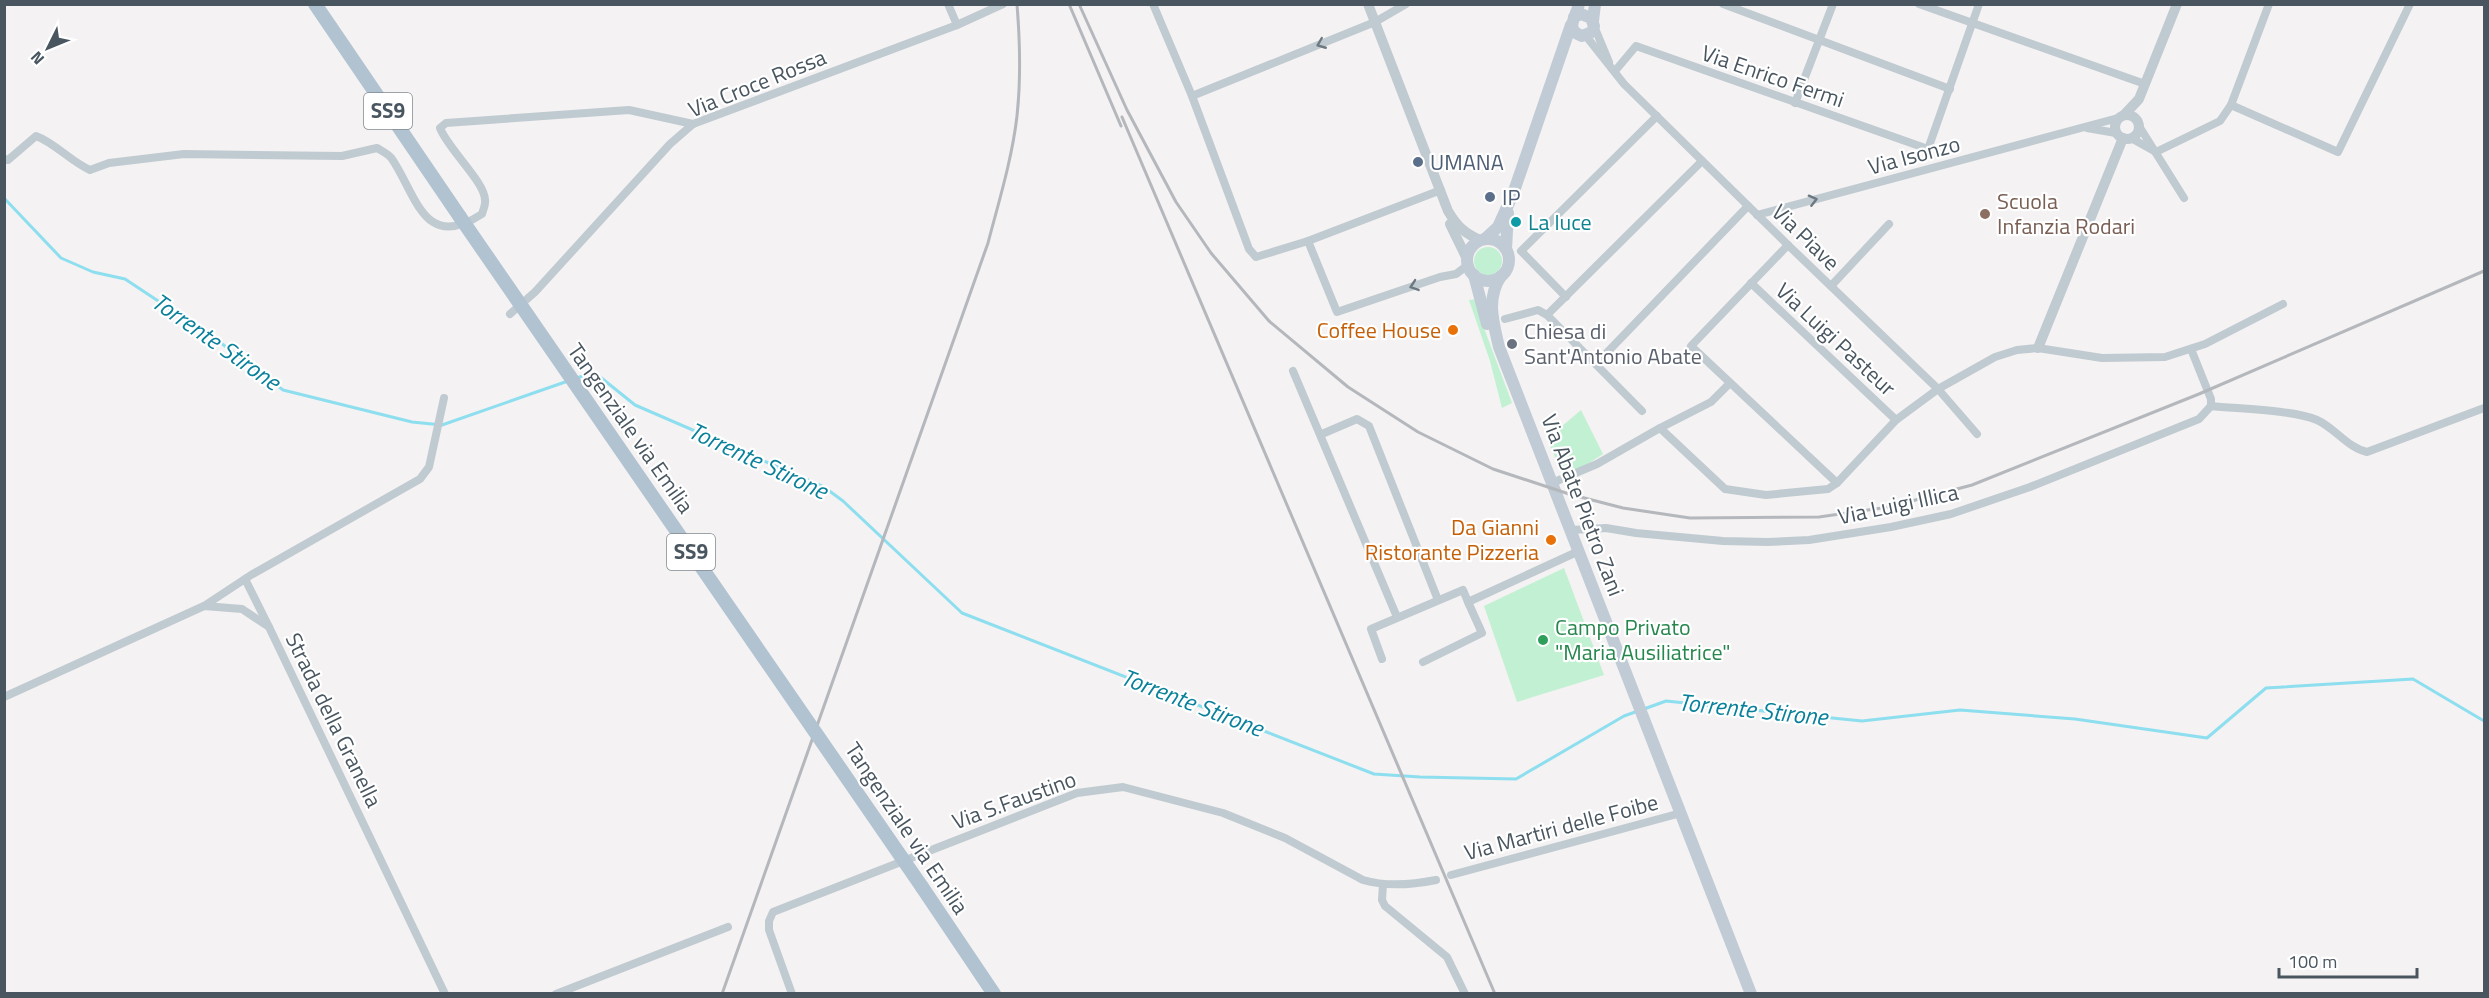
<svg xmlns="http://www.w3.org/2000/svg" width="2489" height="998" viewBox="0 0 2489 998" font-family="'Titillium Web',sans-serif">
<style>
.green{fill:#c1f1d2}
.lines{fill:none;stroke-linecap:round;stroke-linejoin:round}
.stream{stroke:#8ddeef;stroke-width:3}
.minor{stroke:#c0cad1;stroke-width:8}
.tertiary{stroke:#c0cad1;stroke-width:10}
.secondary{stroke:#c0cbd5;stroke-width:12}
.primary{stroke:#b1c2d1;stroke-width:14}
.rail{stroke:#b4b7bc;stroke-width:3}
.primary-bridge{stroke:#b1c2d1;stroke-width:14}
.oneway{stroke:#6d7982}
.service-dot{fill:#5c6f8a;stroke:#fff;stroke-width:2}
.education-dot{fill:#8d6e63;stroke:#fff;stroke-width:2}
.culture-dot{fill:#0f9aa8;stroke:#fff;stroke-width:2}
.food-dot{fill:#e8710a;stroke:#fff;stroke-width:2}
.worship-dot{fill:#6b7280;stroke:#fff;stroke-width:2}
.leisure-dot{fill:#2e9e5b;stroke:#fff;stroke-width:2}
.labels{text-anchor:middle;stroke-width:4.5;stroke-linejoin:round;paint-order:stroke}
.shield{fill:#fff;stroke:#808990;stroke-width:1.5}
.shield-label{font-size:21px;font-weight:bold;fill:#495660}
.street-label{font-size:22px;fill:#495660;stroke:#fff}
.service-label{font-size:22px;fill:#4e5e75;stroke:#fff;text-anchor:start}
.education-label{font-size:22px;fill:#785e54;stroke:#fff;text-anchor:start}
.culture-label{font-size:22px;fill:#0d838f;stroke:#fff;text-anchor:start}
.food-label{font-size:22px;fill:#c56008;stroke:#fff;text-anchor:end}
.worship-label{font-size:22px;fill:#5b616d;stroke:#fff;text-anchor:start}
.leisure-label{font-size:22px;fill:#27864d;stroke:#fff;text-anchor:start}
.water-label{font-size:24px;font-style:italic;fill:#0a819b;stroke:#fff}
</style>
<rect width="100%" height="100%" fill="#f4f2f2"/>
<g class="green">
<circle cx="1488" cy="261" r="14"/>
<path d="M1477 299 1481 320 1512 403 1502 408 1490 361 1469 300Z"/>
<path d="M1581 410 1603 454 1583 467 1563 475 1547 439Z"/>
<path d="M1564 568 1604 675 1517 702 1484 606Z"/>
</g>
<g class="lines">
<g class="stream">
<path d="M4 198 61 258 93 272 125 279 217 340 283 390 412 422 442 425 568 381"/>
<path d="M577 378 594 372 635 405 824 487 843 501 962 613 1374 774 1420 777 1516 779 1624 716 1638 711"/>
<path d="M1644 709 1666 701 1862 721 1960 710 2075 719 2207 738 2266 688 2413 679 2484 721"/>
</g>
<g class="minor">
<path d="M1153 4 1192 96 1249 249 1256 257 1308 241 1441 190"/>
<path d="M1723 4 1950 89"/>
<path d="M1919 4 2145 84"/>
<path d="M957 25 1003 4"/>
<path d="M1594 26 1609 62"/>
<path d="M1586 36 1624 84 1788 245 1938 389 1977 434"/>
<path d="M1615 71 1636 46 1928 149 1979 4"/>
<path d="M1192 96 1375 22 1406 4"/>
<path d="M1795 103 1833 4"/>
<path d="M2231 105 2338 152 2410 4"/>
<path d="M2139 126 2184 198"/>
<path d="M2087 128 2116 133"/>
<path d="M2131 138 2156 152"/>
<path d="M2156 152 2220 121 2231 105 2269 4"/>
<path d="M4 159 8 160 36 136C55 143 70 161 90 170L109 163 184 154 342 156 377 148C382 151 389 154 392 159 417 196 424 252 482 214 483 210 486 204 485 200 485 182 448 149 440 128L446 123 629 110 693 124"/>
<path d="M1757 215 2118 118"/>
<path d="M1308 241 1337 312 1440 277 1456 274 1468 265"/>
<path d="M1788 245 1691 346 1837 483"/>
<path d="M1751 283 1896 420"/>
<path d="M1831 286 1889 224"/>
<path d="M1566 297 1521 251 1657 116"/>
<path d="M510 314 535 292 670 144 693 124 957 25 948 4"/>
<path d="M1547 315 1702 161"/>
<path d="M1505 319 1538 310 1547 315 1642 411"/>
<path d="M2191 349 2211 399V406"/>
<path d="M1596 364 1748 206"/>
<path d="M1293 371 1397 617"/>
<path d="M2211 406C2239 409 2294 410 2317 420 2335 428 2348 448 2367 452L2484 408"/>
<path d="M1660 428 1711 402 1730 383"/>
<path d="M1322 434 1357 419 1369 426 1438 600"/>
<path d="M1552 483 1597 464 1660 428 1725 489 1766 495 1828 489 1837 483 1896 420 1938 389 1995 357 2017 350 2038 348 2102 358 2165 357 2205 344 2283 304"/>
<path d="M1571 530 1606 528 1636 533 1723 541 1768 542 1809 540 1891 527 1951 514 2030 487 2199 419 2211 406"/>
<path d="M245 579 269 627"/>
<path d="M204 606 251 575 420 479 429 467 444 398"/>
<path d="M1382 659 1371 629 1463 590 1468 602 1579 551"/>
<path d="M1423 662 1482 633 1468 602"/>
<path d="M4 697 204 606 242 609 269 627 445 994"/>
<path d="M1451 875 1681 813"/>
<path d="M1383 884 1382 900 1385 906 1447 957 1465 994"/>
<path d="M556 994 728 927"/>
<path d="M792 994 769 930V921L773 912 1077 793 1123 787 1223 813 1285 838 1363 880C1387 887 1411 885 1436 880"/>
</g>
<g class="tertiary">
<path d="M1368 4 1448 211C1457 226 1464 233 1480 240"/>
<circle cx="2127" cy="127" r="12"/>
<path d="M2124 115 2139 99 2177 4"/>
<path d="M1450 224 1467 259"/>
<path d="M2038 348 2123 138"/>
</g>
<g class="secondary">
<path d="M1574 17 1581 14 1591 18 1594 26 1592 32 1582 36C1564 30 1576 17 1579 4"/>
<path d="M1593 21 1595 4"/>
<path d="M1485 239 1498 227 1513 194 1571 25"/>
<circle cx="1488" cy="260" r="21"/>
<path d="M1506 249 1508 213"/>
<path d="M1474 275 1487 324"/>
<path d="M1501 276C1486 299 1493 321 1499 347L1751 994"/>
</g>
<g class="primary">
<path d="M315 4 460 217"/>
<path d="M922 887 994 994"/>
</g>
<g class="rail">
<path d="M1069 4 1121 126"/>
<path d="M1079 4 1127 110 1176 202 1211 253 1269 321 1348 387 1418 432 1493 469 1569 494 1623 508 1690 518 1819 517 1889 507 1972 485 2199 394 2484 271"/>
<path d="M1122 117 1495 994"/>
<path d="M722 994 988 243C999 201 1012 159 1017 116 1021 79 1020 41 1017 4"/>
</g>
<path class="primary-bridge" d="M460 217 922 887"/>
</g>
<defs><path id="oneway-chevron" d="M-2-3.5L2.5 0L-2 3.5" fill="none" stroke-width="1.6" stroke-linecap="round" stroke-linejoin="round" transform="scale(1.5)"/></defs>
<g class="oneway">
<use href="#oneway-chevron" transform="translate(1321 44) rotate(158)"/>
<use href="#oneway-chevron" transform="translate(1813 200) rotate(-14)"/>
<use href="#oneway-chevron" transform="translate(1414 286) rotate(161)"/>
</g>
<g class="service-dot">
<circle cx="1418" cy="162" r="6"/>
<circle cx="1490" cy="197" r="6"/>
</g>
<circle class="education-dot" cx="1985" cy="214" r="6"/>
<circle class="culture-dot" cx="1516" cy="222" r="6"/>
<g class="food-dot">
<circle cx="1453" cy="330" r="6"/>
<circle cx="1551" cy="540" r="6"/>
</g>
<circle class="worship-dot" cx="1512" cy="344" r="6"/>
<circle class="leisure-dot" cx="1543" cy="640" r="6"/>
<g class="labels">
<g class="shield">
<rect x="364" y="93" width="48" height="36" rx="4.5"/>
<rect x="667" y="534" width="48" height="36" rx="4.5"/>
</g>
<g class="shield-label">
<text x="388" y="118">SS9</text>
<text x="691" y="559">SS9</text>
</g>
<g class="street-label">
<text transform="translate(1773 76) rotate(19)" y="8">Via Enrico Fermi</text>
<text transform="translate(757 83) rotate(-22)" y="8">Via Croce Rossa</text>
<text transform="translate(1914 155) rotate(-15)" y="8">Via Isonzo</text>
<text transform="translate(1806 237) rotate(44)" y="8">Via Piave</text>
<text transform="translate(1836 339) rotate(43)" y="8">Via Luigi Pasteur</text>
<text transform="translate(631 428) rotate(55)" y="8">Tangenziale via Emilia</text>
<text transform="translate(1898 504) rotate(-12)" y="8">Via Luigi Illica</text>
<text transform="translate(1583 505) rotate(69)" y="8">Via Abate Pietro Zani</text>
<text transform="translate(334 720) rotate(64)" y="8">Strada della Granella</text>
<text transform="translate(1014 800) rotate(-20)" y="8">Via S.Faustino</text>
<text transform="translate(1561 827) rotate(-15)" y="8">Via Martiri delle Foibe</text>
<text transform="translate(907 828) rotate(56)" y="8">Tangenziale via Emilia</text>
</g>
<g class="service-label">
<text x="1430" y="170">UMANA</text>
<text x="1502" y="205">IP</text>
</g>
<g class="education-label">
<text x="1997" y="209">Scuola<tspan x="1997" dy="25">Infanzia Rodari</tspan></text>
</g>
<g class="culture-label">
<text x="1528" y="230">La luce</text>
</g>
<g class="food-label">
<text x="1441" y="338">Coffee House</text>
<text x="1539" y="535">Da Gianni<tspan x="1539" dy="25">Ristorante Pizzeria</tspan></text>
</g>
<g class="worship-label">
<text x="1524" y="339">Chiesa di<tspan x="1524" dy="25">Sant'Antonio Abate</tspan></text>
</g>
<g class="leisure-label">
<text x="1555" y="635">Campo Privato<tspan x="1555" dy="25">"Maria Ausiliatrice"</tspan></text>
</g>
<g class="water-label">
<text transform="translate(216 342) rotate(35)" y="8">Torrente Stirone</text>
<text transform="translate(758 461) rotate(25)" y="8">Torrente Stirone</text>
<text transform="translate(1192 703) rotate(21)" y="8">Torrente Stirone</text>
<text transform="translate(1753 710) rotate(6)" y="8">Torrente Stirone</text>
</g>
</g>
<rect width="2489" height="998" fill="none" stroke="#495660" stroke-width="12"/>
<g transform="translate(48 48) rotate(227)" stroke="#ffffff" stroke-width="4.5" paint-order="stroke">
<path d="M0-4.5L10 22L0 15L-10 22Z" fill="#495660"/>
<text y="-9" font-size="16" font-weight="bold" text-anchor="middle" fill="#495660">N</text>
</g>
<path d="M2279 968v9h138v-9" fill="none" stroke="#495660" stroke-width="3"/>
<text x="2288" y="968" font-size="18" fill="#495660" stroke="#ffffff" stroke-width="4.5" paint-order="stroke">100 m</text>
</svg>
